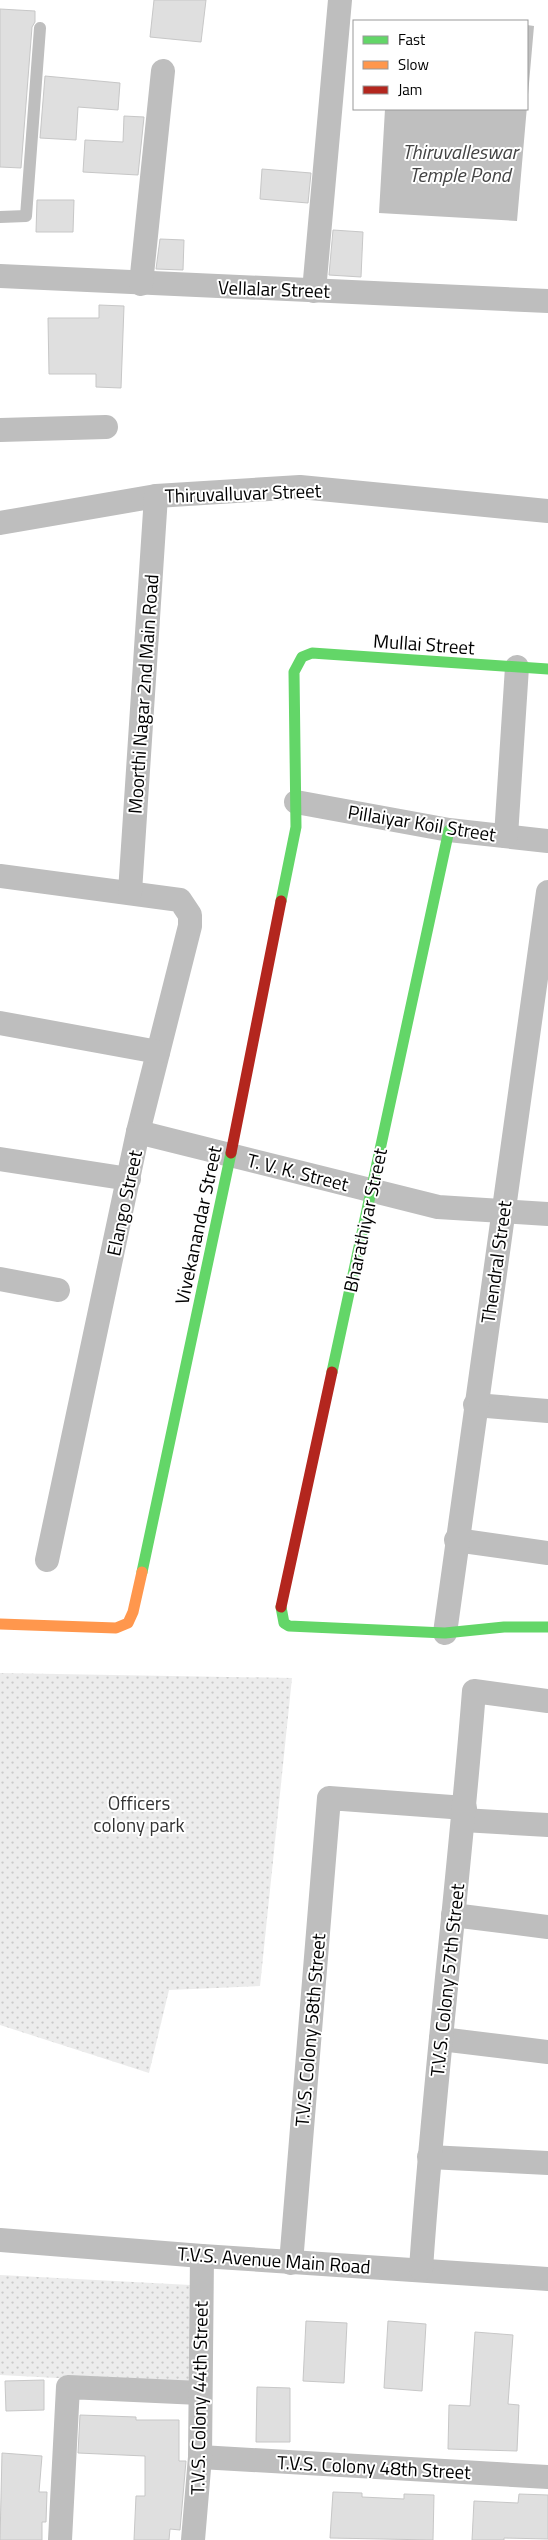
<svg xmlns="http://www.w3.org/2000/svg" width="548" height="2540" viewBox="0 0 548 2540" font-family="'Titillium Web',sans-serif">
<style>
.park{fill:url(#park-dots)}
.water{fill:#bfbfbf}
.building{fill:#dfdfdf;stroke:#c7c7c7}
.lines{fill:none;stroke-linecap:round;stroke-linejoin:round}
.lane{stroke:#bebebe;stroke-width:12}
.street{stroke:#bebebe;stroke-width:24}
.fast{stroke:#63d668;stroke-width:11}
.slow{stroke:#ff974d;stroke-width:11}
.jam{stroke:#b3261e;stroke-width:11}
.labels{text-anchor:middle;stroke-width:4;stroke-linejoin:round;paint-order:stroke}
.street-label{font-size:19px;fill:#000;stroke:#fff}
.park-label{font-size:19px;fill:#333;stroke:#fff}
.water-label{font-size:20px;font-style:italic;fill:#444;stroke:#fff}
</style>
<defs>
<pattern id="park-dots" width="8" height="8" patternUnits="userSpaceOnUse" patternTransform="scale(1.25)"><rect width="8" height="8" fill="#ececec"/><path d="M2 2h.1M6 6h.1" fill="none" stroke="#c9c9c9" stroke-width="1.8" stroke-linecap="round"/></pattern>
</defs>
<rect width="100%" height="100%" fill="#fff"/>
<g class="park">
<path d="M0 1673 292 1678 260 1986 169 1990 149 2073 0 2025Z"/>
<path d="M0 2275 191 2285 192 2385 0 2375Z"/>
</g>
<path class="water" d="M527 25 534 26 517 221 379 213 385 109H527Z"/>
<g class="building">
<path d="M154 0H206L201 42 150 37Z"/>
<path d="M0 9 35 11V22L32 27 21 168 0 167Z"/>
<path d="M45 76 120 83 118 110 78 107 76 140 40 138Z"/>
<path d="M124 116 144 117 138 175 83 172 85 140 123 142Z"/>
<path d="M262 169 311 173 308 203 260 199Z"/>
<path d="M37 200H74L73 232H36Z"/>
<path d="M333 230 363 232 361 277 329 275Z"/>
<path d="M160 239 184 240 183 270 156 269Z"/>
<path d="M99 305 124 306 121 388 96 387V374H49L48 318H99Z"/>
<path d="M306 2321 347 2323 344 2383 303 2381Z"/>
<path d="M388 2321 426 2324 422 2391 384 2388Z"/>
<path d="M475 2332 513 2335 508 2404 519 2405 517 2451 448 2449 449 2405 470 2406Z"/>
<path d="M44 2380V2410L6 2411 5 2381Z"/>
<path d="M257 2387 290 2388V2442H256Z"/>
<path d="M80 2415 136 2417V2420H179V2461H186L180 2530 170 2529 169 2540H134L136 2496H145V2456L78 2453Z"/>
<path d="M2 2453 42 2456 39 2492H47L46 2522H42V2540H0Z"/>
<path d="M333 2492 362 2493V2497L404 2499V2494L434 2495 433 2540 330 2538Z"/>
<path d="M519 2494 548 2495V2539L504 2538V2540H472L474 2501 518 2503Z"/>
</g>
<g class="lines">
<path class="lane" d="M0 217 26 216 40 28"/>
<g class="street">
<path d="M0 276 548 301"/>
<path d="M141 284 163 71"/>
<path d="M314 291 340 0"/>
<path d="M0 430 106 427"/>
<path d="M0 523 156 496 300 487 548 511"/>
<path d="M296 802 449 830 548 841"/>
<path d="M506 836 517 667"/>
<path d="M0 876 180 900 190 915V926L138 1132 47 1560"/>
<path d="M130 892 156 496"/>
<path d="M0 1023 158 1052"/>
<path d="M138 1132 438 1207 548 1214"/>
<path d="M0 1159 129 1179"/>
<path d="M0 1279 58 1290"/>
<path d="M475 1405 548 1411"/>
<path d="M456 1540 548 1553"/>
<path d="M445 1633 548 892"/>
<path d="M463 1820 548 1825"/>
<path d="M453 1915 548 1927"/>
<path d="M441 2039 548 2052"/>
<path d="M429 2157 548 2163"/>
<path d="M0 2240 202 2256 548 2279"/>
<path d="M291 2263 329 1798 465 1808"/>
<path d="M421 2269C434 2076 459 1884 474 1691L548 1701"/>
<path d="M200 2457 548 2477"/>
<path d="M60 2540 68 2387 200 2393"/>
<path d="M193 2540 200 2457 202 2256"/>
</g>
<g class="fast">
<path d="M281 901 296 827 294 672 302 657 312 653 548 669"/>
<path d="M332 1372 449 830"/>
<path d="M142 1572 231 1153"/>
<path d="M281 1607 284 1623 289 1626 445 1633 504 1627H548"/>
</g>
<path class="slow" d="M0 1624 116 1628 128 1623 133 1612 142 1572"/>
<g class="jam">
<path d="M231 1153 281 901"/>
<path d="M281 1607 332 1372"/>
</g>
</g>
<g class="labels">
<g class="street-label">
<text transform="translate(274 289) rotate(2)" y="7">Vellalar Street</text>
<text transform="translate(243 493) rotate(-2)" y="7">Thiruvalluvar Street</text>
<text transform="translate(424 644) rotate(4)" y="7">Mullai Street</text>
<text transform="translate(143 694) rotate(-86)" y="7">Moorthi Nagar 2nd Main Road</text>
<text transform="translate(422 823) rotate(9)" y="7">Pillaiyar Koil Street</text>
<text transform="translate(298 1172) rotate(14)" y="7">T. V. K. Street</text>
<text transform="translate(124 1203) rotate(-78)" y="7">Elango Street</text>
<text transform="translate(365 1220) rotate(-78)" y="7">Bharathiyar Street</text>
<text transform="translate(198 1225) rotate(-78)" y="7">Vivekanandar Street</text>
<text transform="translate(496 1262) rotate(-82)" y="7">Thendral Street</text>
<text transform="translate(447 1980) rotate(-84)" y="7">T.V.S. Colony 57th Street</text>
<text transform="translate(310 2030) rotate(-85)" y="7">T.V.S. Colony 58th Street</text>
<text transform="translate(274 2260) rotate(4)" y="7">T.V.S. Avenue Main Road</text>
<text transform="translate(199 2398) rotate(-89)" y="7">T.V.S. Colony 44th Street</text>
<text transform="translate(374 2467) rotate(3)" y="7">T.V.S. Colony 48th Street</text>
</g>
<g class="park-label">
<text x="139" y="1810">Officers<tspan x="139" dy="22">colony park</tspan></text>
</g>
<g class="water-label">
<text x="460" y="159">Thiruvalleswar<tspan x="460" dy="23">Temple Pond</tspan></text>
</g>
</g>
<rect x="353" y="20" width="175" height="90" fill="#ffffff" stroke="#999999"/>
<rect x="363" y="36" width="25" height="8" fill="#63d668" stroke="#999999"/>
<text x="398" y="45" font-size="15" fill="#000000">Fast</text>
<rect x="363" y="61" width="25" height="8" fill="#ff974d" stroke="#999999"/>
<text x="398" y="70" font-size="15" fill="#000000">Slow</text>
<rect x="363" y="86" width="25" height="8" fill="#b3261e" stroke="#999999"/>
<text x="398" y="95" font-size="15" fill="#000000">Jam</text>
</svg>
